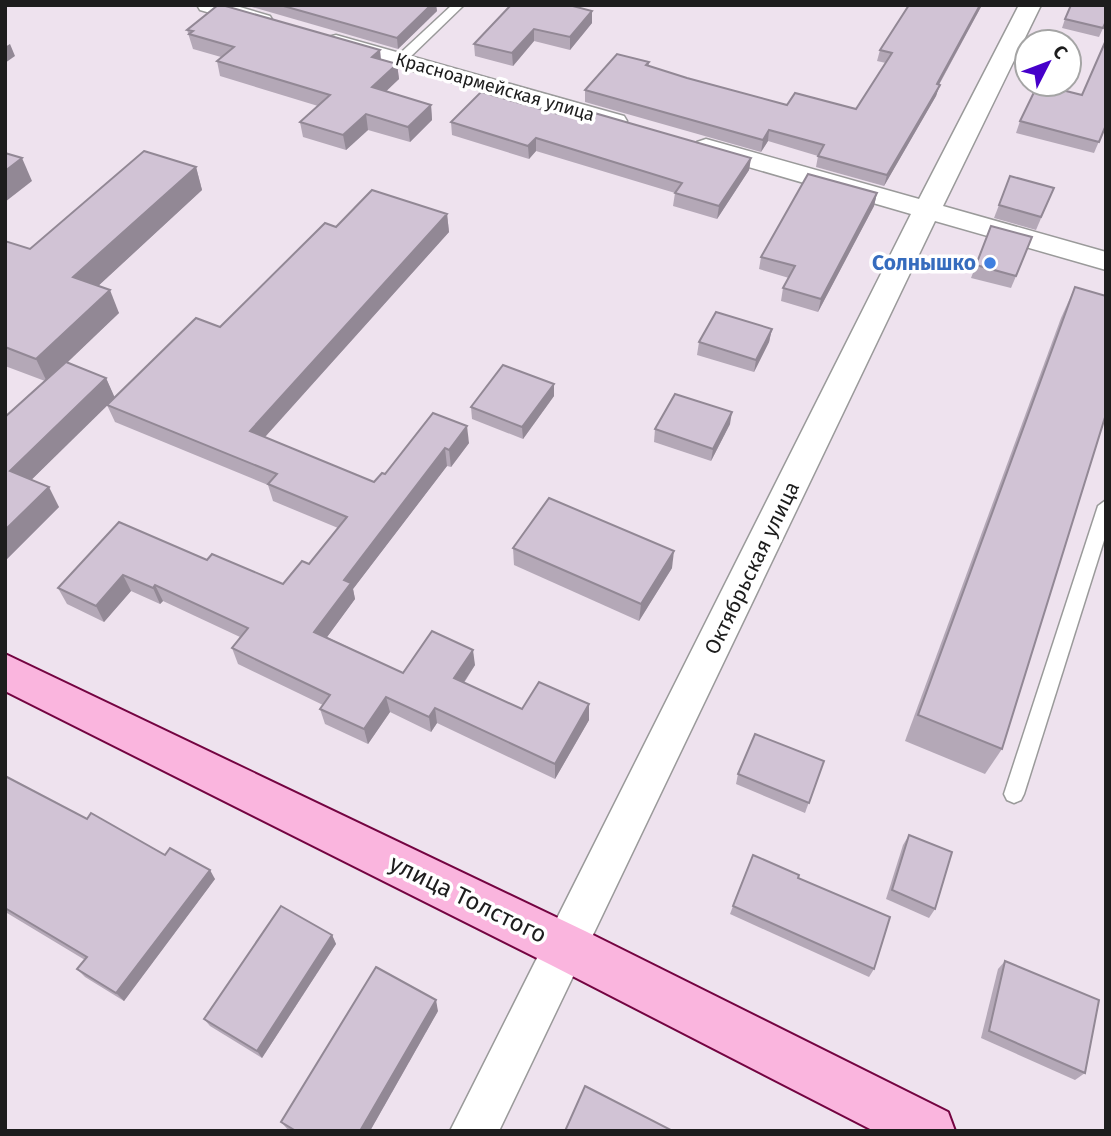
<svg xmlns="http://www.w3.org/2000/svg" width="1111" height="1136" viewBox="0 0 1111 1136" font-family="'Fira Sans',sans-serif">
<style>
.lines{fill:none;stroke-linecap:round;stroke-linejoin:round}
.lane-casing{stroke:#9a9a9a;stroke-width:3}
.street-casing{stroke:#9a9a9a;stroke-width:3}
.secondary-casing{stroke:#740441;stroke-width:4}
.lane{fill:#fff;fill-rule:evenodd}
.street{fill:#fff;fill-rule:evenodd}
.secondary{fill:#fab5de;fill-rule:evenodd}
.wall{fill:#b4a8b7}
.shaded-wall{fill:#928895}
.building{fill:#d1c3d5;stroke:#928895;stroke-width:2}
.shop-dot{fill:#3f7fe0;stroke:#fff;stroke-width:2.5}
.labels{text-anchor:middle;stroke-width:7;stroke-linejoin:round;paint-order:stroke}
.far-street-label{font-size:18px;fill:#1d1d1d;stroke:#fff}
.shop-label{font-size:21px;font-weight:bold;fill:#366cbe;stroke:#fff;text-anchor:end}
.street-label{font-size:21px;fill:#1d1d1d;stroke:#fff}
.near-street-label{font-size:24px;fill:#1d1d1d;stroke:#fff}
</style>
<rect width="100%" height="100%" fill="#eee2ee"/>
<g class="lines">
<defs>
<g id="lane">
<path d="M452 5H464L404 63H396V57Z"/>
<path d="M1106 500V534L1024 794 1021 800 1014 803 1007 800 1004 794 1098 506Z"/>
</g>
<g id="street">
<path d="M197 5H233L270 16 273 21 270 26 262 28 200 10Z"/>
<path d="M1019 5H1041L943 206 1106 252V270L935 221 499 1131H450L911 214 697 152 693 147 697 142 706 139 919 199Z"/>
<path d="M336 35 624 116 627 121 624 126 615 128 328 47 324 42 328 37Z"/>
</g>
<path id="secondary" d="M5 654 585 931 948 1112 955 1131H874L551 965 5 691Z"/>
</defs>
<use href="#lane" class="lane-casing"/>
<use href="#street" class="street-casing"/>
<use href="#secondary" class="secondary-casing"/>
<use href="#lane" class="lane"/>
<use href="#street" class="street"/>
<use href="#secondary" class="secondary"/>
</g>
<g class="wall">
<path d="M245 5H436L437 11 398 49Z"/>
<path d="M909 5H982L939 85 936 96 884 186 816 167 818 156 768 141 761 152 585 102V90L649 62V66L687 78 787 105 856 109 886 63 877 61 880 50Z"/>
<path d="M592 11V23L570 50 534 41 513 66 475 56 474 44Z"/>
<path d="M1065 19 1106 22 1099 37 1062 28Z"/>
<path d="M187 30 380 50 381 59 397 64 399 79 385 91 431 105 432 120 410 142 368 130 346 150 303 137 300 122 318 106 220 76 217 61 221 57 193 49Z"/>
<path d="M562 115 751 158 749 170 717 219 673 206 675 193 536 151 529 159 452 135 451 122Z"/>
<path d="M1020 121 1106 125 1094 153 1016 133Z"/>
<path d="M196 167 202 190 98 286 119 313 67 362 106 378 114 397 220 327 336 227 447 214 449 232 265 437 374 482 385 474 433 413 469 443 451 467 447 466 353 589 355 599 327 637 403 673 475 665 464 683 522 709 589 720 555 779 437 723 431 732 390 712 368 744 325 724 320 709 323 705 238 664 232 648 240 637 163 601 160 604 131 591 104 622 67 604 58 588 119 522 207 560 283 584 309 564 338 528 273 501 268 485 115 422 107 405 31 480 59 507 5 561 45 381 5 366V241L30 249Z"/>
<path d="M1010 176 1054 188 1036 230 994 218Z"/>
<path d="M877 193 874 206 818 312 781 301 783 288 789 278 759 269 761 257Z"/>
<path d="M991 226 1027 250 1011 288 971 278Z"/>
<path d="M1075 287 1002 749 985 774 905 741 1061 318Z"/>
<path d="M772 329 769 342 754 372 697 355 699 342Z"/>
<path d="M554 384V396L523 439 472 419 471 407Z"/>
<path d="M730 424 711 461 654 442 655 429Z"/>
<path d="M513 548 672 568 639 621 514 565Z"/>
<path d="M824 761 805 813 736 784 738 774Z"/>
<path d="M5 776 87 819 165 855 215 879 124 1001 85 977 77 969 85 960 7 913 5 914Z"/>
<path d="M909 835 935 909 929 918 886 899 903 845Z"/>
<path d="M798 878 874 969 869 977 730 914 733 906Z"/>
<path d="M332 935 336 944 262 1058 210 1026 204 1019Z"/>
<path d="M1005 961 1085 1073 1075 1080 981 1038 998 969Z"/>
<path d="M438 1011 370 1131H289L281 1122Z"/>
</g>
<g class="shaded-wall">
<path d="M431 5H436L437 11 398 49 397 38Z"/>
<path d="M980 5H982L933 95 937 84Z"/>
<path d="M592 11V23L570 50V37Z"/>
<path d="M534 29V41L513 66 512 53Z"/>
<path d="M10 44 15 56 5 63V47Z"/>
<path d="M380 50 381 65 372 57Z"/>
<path d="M397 64 399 79 374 103 372 87Z"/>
<path d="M940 85 936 96 884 186 887 175Z"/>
<path d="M431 105 432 120 410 142 408 127Z"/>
<path d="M366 114 368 130 346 150 343 135Z"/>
<path d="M769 130 768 141 761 152 763 140Z"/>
<path d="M536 138V151L529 159 528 146Z"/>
<path d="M22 158 32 181 5 202V171Z"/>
<path d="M751 158 749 170 717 219 719 206Z"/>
<path d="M196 167 202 190 83 300 73 277Z"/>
<path d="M877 193 874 206 818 312 821 299Z"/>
<path d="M447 214 449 232 255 448 250 431Z"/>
<path d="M110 290 119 313 47 382 36 359Z"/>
<path d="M772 329 769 342 754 372 756 360Z"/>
<path d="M106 378 115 398 21 490 10 471Z"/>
<path d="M554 384V396L523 439 522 427Z"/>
<path d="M732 412 730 424 711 461 713 449Z"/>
<path d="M467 426 469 443 451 467 449 450Z"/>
<path d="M445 448 447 466 353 589 355 599 319 648 314 632 344 580Z"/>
<path d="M49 487 59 507 5 561V530Z"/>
<path d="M674 551 672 568 639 621 641 604Z"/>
<path d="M123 575 131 591 104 622 96 606Z"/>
<path d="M155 585 163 601 160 604 153 588Z"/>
<path d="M473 650 475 665 456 694 454 678Z"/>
<path d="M386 697 390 712 368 744 364 729Z"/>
<path d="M589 704V720L555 779V764Z"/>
<path d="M435 708 437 723 431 732 429 717Z"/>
<path d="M210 870 215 879 124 1001 116 993Z"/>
<path d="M332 935 336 944 262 1058 257 1051Z"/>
<path d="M436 1000 438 1011 370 1131H360Z"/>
</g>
<g class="building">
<path d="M218 5H222L380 50 372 57 397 64 372 87 431 105 408 127 366 114 343 135 300 122 330 95 217 61 234 47 189 34 193 31 187 30Z"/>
<path d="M280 5H431L397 38Z"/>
<path d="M511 5H569L592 11 570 37 534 29 512 53 474 44Z"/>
<path d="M909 5H980L937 84 940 85 887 175 818 156 824 145 769 130 763 140 585 90 617 54 649 62 646 65 687 78 787 105 795 93 856 109 892 53 880 50Z"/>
<path d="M1071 5H1106V21L1103 28 1065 19Z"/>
<path d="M1106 40V125L1099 142 1020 121 1038 84 1082 95Z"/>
<path d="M481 92 562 115 570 106 751 158 719 206 675 193 682 183 536 138 528 146 451 122Z"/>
<path d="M144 151 196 167 73 277 110 290 36 359 5 347V241L30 249Z"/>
<path d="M5 153 22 158 5 171Z"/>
<path d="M808 174 877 193 821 299 783 288 795 266 761 257Z"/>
<path d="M1010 176 1054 188 1041 217 999 205Z"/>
<path d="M372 190 447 214 250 431 374 482 382 473 385 474 433 413 467 426 449 450 445 448 344 580 351 583 314 632 403 673 432 631 473 650 454 678 522 709 539 682 589 704 555 764 435 708 429 717 386 697 364 729 320 709 330 695 232 648 248 628 155 585 153 588 123 575 96 606 58 588 119 522 207 560 212 554 283 584 302 561 309 564 347 517 268 484 277 474 107 405 196 318 220 327 325 223 336 227Z"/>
<path d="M991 226 1032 237 1016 276 976 265Z"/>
<path d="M1075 287 1106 296V414L1002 749 918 715Z"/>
<path d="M716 312 772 329 756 360 699 342Z"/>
<path d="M66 362 106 378 10 471 49 487 5 530V417Z"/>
<path d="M503 365 554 384 522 427 471 407Z"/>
<path d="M675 394 732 412 713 449 655 429Z"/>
<path d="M549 498 674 551 641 604 513 548Z"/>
<path d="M755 734 824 761 809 803 738 774Z"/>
<path d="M5 776 87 819 91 813 165 855 170 848 210 870 116 993 77 969 87 957 5 908Z"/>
<path d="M909 835 952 852 935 909 892 890Z"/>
<path d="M753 855 799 875 798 878 890 917 874 969 733 906Z"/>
<path d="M281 906 332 935 257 1051 204 1019Z"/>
<path d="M1005 961 1099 1000 1085 1073 989 1031Z"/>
<path d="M376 967 436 1000 360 1131H296L281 1122Z"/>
<path d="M585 1086 671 1130V1131H565Z"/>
</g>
<circle class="shop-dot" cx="990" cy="263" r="7"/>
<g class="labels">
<g class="far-street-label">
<text transform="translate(495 87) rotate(16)" y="6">Красноармейская улица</text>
</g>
<g class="shop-label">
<text x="976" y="270">Солнышко</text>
</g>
<g class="street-label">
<text transform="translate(752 568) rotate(-64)" y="7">Октябрьская улица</text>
</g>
<g class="near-street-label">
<text transform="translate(468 899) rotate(26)" y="8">улица Толстого</text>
</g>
</g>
<rect width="1111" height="1136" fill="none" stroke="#1d1d1d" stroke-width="14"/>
<g transform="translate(1048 63) rotate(48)"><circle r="33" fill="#ffffff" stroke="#a5a5a5" stroke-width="2"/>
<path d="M0-5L12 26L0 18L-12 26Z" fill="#4600ca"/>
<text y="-10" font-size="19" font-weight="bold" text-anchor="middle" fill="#1d1d1d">С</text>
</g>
</svg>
